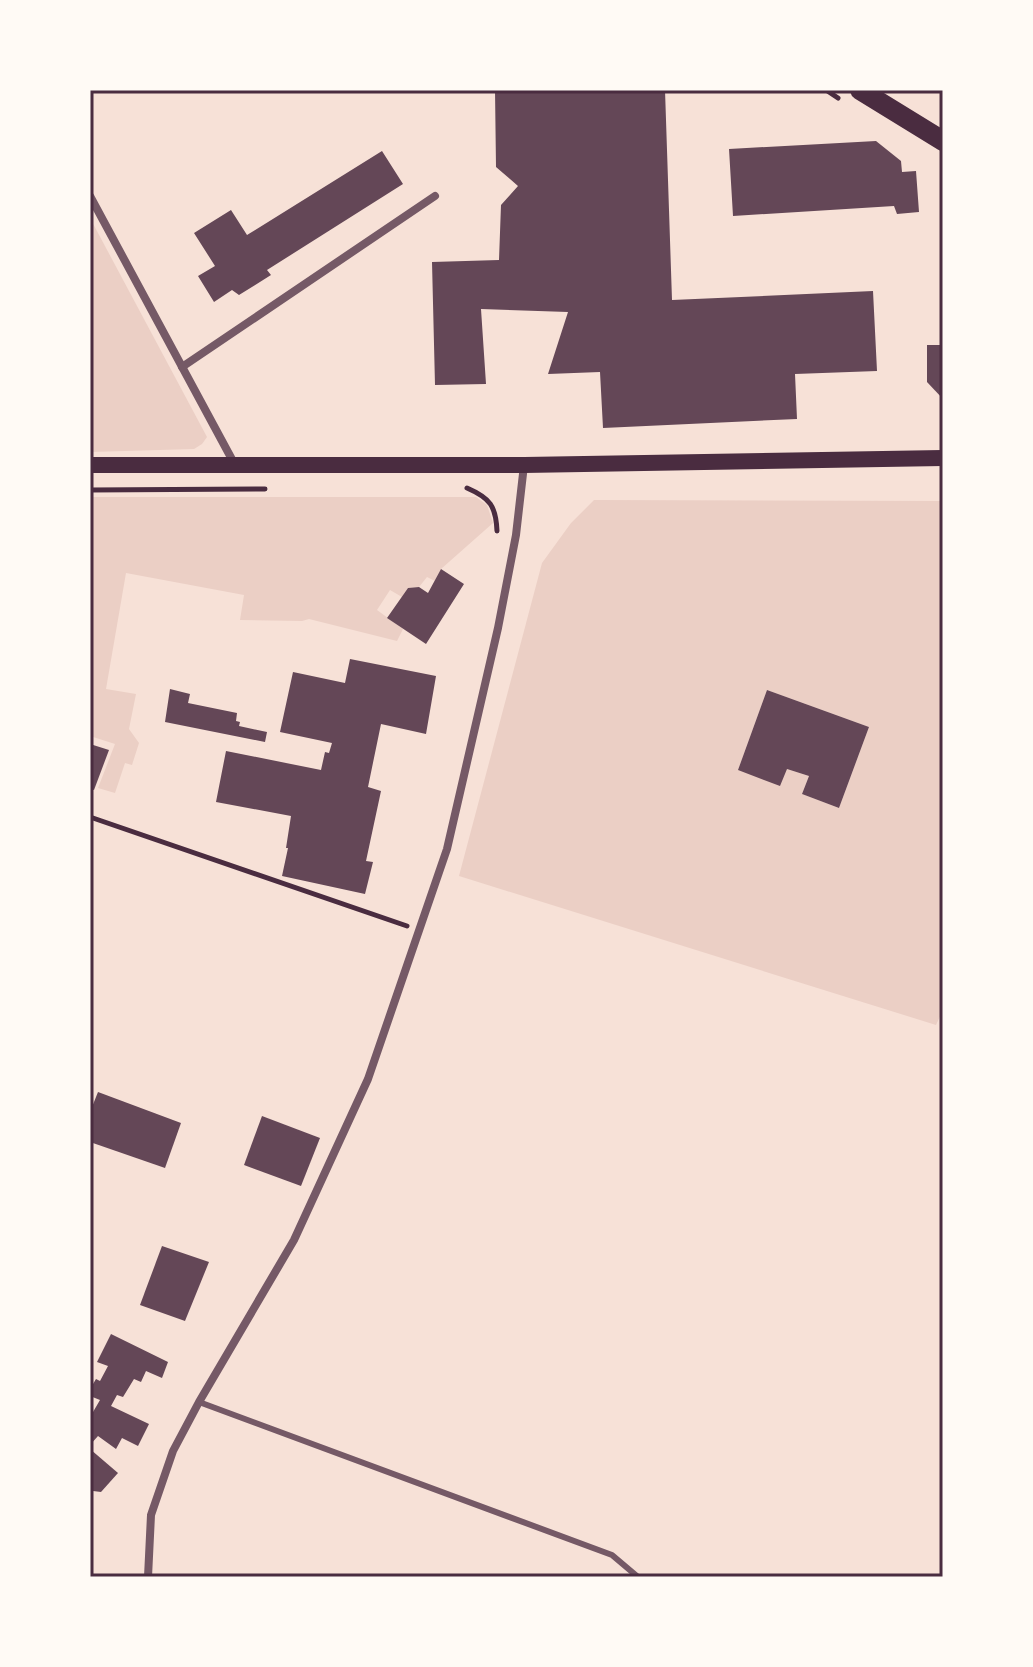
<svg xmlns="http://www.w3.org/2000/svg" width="1033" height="1667" viewBox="0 0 1033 1667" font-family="'Sofia Sans Condensed',sans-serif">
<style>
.green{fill:#ebcfc5;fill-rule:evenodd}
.building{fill:#644757}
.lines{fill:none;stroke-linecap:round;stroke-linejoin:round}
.path{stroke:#4a2c40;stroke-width:5}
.service{stroke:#755966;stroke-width:6}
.minor{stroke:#755966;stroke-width:8}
.secondary{stroke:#4a2c40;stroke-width:16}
.primary{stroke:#4a2c40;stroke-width:20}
.neatline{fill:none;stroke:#4a2c40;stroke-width:3}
</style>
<rect width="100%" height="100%" fill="#f7e1d7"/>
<g class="green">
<path d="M90 218 207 437 202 444 194 449 90 452Z"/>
<path d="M90 497H476L487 505 493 523 441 569 435 581 427 577 419 587 408 588 402 597 390 590 377 610 403 629 397 641 309 619 302 621 240 620 244 595 126 573 106 689 136 694 129 729 139 743 132 765 125 763 115 793 98 788 115 744 90 736Z"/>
<path d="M594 500 943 501V1010L936 1025 459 876 542 563 571 523ZM767 690 869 727 839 808 802 794 809 776 787 769 738 770Z"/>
</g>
<g class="building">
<path d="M495 90H665L672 300 873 291 877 371 795 374 797 419 603 428 600 372 548 374 568 312 481 309 486 384 435 385 432 262 499 260 501 205 518 186 496 167Z"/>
<path d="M876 141 901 161 902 172 916 171 919 212 897 214 894 206 733 216 729 149Z"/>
<path d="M382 151 403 184 267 270 271 275 239 295 232 290 214 302 198 276 215 266 194 233 231 210 247 235Z"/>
<path d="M927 345H943V399L927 382Z"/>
<path d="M441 569 464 584 426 644 387 618 408 588 419 587 428 593Z"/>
<path d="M350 659 436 676 426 734 381 724 368 787 381 791 366 861 373 862 365 894 282 876 288 848H286L291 816 216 802 226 751 321 770 325 752 329 753 332 743 280 732 293 672 345 683Z"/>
<path d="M170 689 190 694 188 703 237 713 236 721 240 722 239 726 267 732 265 742 165 722Z"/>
<path d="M767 690 869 727 839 808 802 794 809 776 787 769 780 786 738 770Z"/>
<path d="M90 744 109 750 94 790 90 789Z"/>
<path d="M98 1092 181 1123 165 1168 90 1142V1112Z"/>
<path d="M262 1116 320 1138 301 1186 244 1165Z"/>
<path d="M162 1246 209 1262 185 1321 140 1305Z"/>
<path d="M111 1334 168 1362 162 1378 146 1371 141 1382 134 1379 123 1397 117 1395 111 1406 149 1424 138 1446 122 1438 116 1449 98 1436 90 1445V1411L93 1412 100 1400 90 1396V1389L96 1379 100 1381 108 1366 97 1362Z"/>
<path d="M90 1449 118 1473 101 1492 93 1491 90 1488Z"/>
</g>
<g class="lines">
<g class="path">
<path d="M826 90 838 98"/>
<path d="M467 488C490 498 496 506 497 531"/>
<path d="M90 490 265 489"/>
<path d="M90 817 407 926"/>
</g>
<path class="service" d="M199 1402 612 1555 638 1577"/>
<g class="minor">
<path d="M90 196 235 465"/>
<path d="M182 367 435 196"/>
<path d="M148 1577 151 1515 173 1451 199 1402 294 1240 368 1079 447 849 498 628 516 535 524 465"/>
</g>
<path class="secondary" d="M90 465H524L943 458"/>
<path class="primary" d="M860 90 943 141"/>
</g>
<rect width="1033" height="1667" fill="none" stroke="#fffaf5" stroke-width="184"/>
<rect x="92" y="92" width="849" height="1483" class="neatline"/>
</svg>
